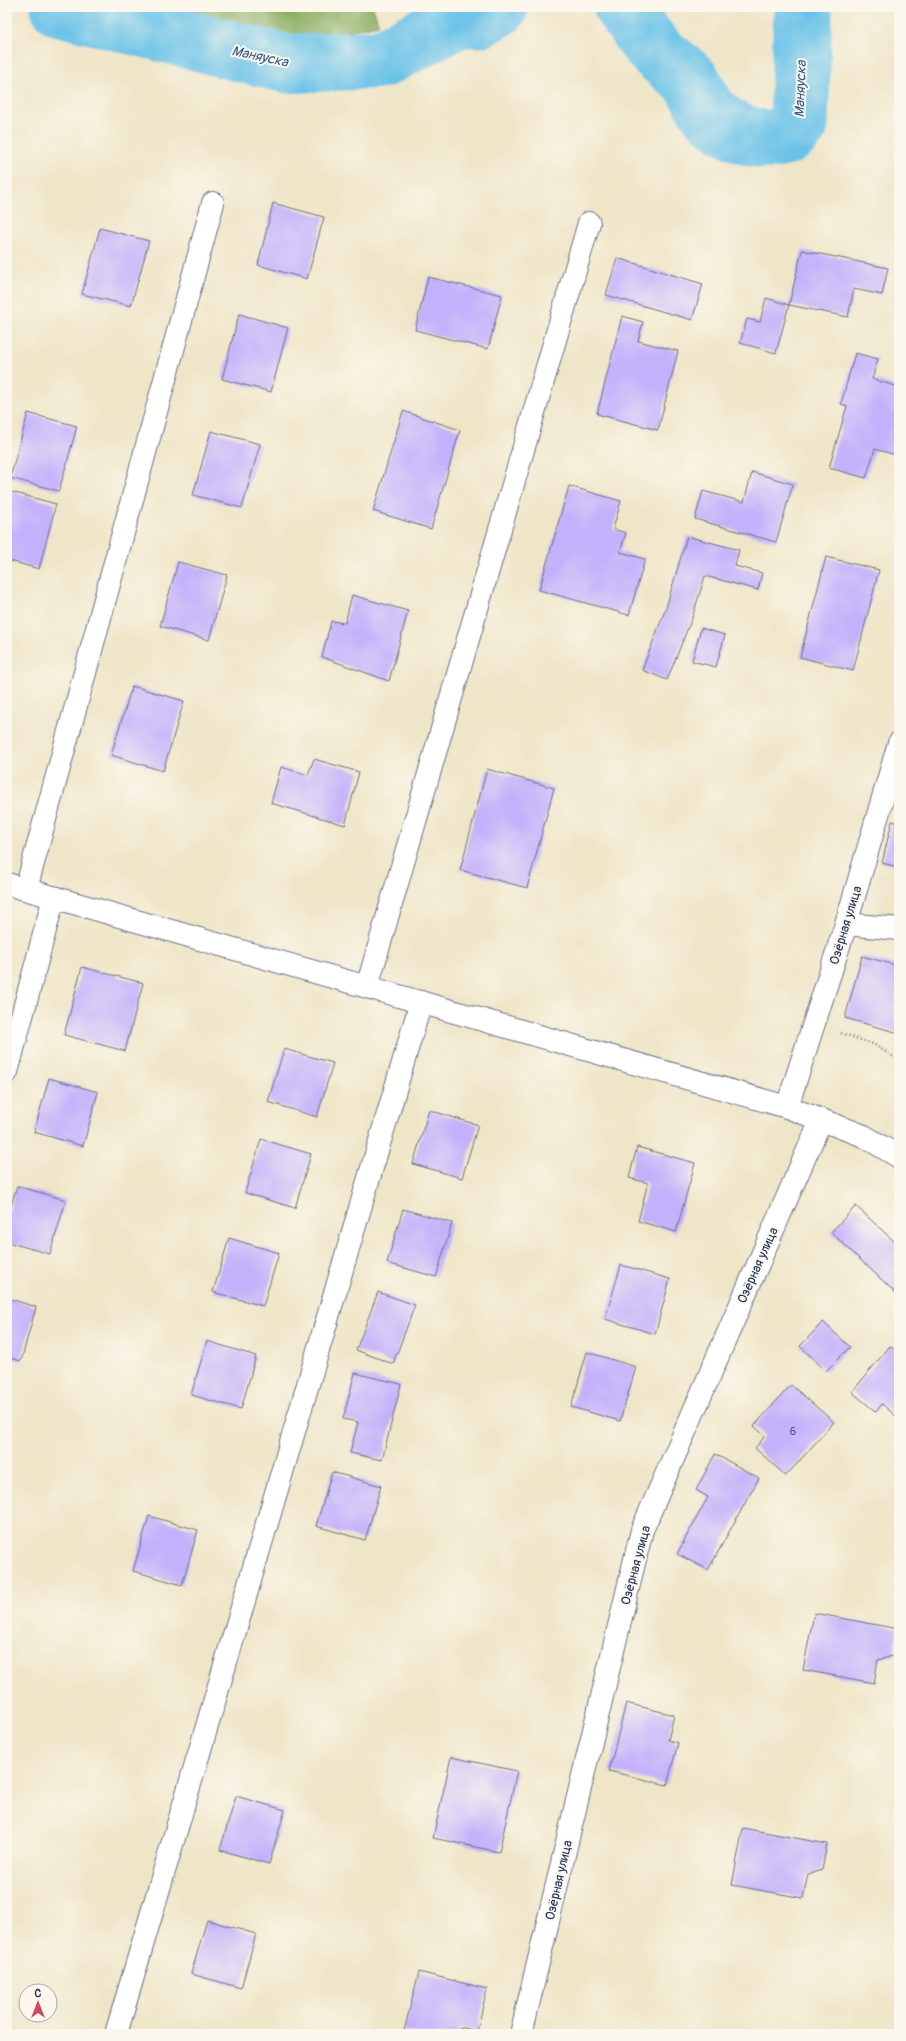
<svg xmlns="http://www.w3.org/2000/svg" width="906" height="2041" viewBox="0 0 906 2041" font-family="Pangolin,sans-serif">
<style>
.forest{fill:#8caf62;stroke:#546f60}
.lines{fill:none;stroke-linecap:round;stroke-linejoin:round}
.river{stroke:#6bc2e8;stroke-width:59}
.building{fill:#c3b1fb}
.street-casing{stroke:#656f83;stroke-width:24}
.path{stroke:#656f83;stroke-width:2.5;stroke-dasharray:1 3;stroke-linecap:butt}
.street{stroke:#fff;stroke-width:22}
.labels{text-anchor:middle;stroke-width:4;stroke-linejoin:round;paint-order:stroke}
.number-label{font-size:11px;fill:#455085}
.street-label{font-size:13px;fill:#1b2f5e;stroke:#fbf7ec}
.water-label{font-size:14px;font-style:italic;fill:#335b87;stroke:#fbf7ec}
</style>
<rect width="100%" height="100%" fill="#fbf7ec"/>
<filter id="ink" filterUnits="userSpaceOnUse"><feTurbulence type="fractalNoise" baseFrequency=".025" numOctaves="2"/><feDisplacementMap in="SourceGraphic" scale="8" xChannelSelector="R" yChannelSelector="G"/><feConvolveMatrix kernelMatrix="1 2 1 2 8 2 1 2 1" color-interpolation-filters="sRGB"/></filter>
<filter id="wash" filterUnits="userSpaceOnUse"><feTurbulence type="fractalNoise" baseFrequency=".012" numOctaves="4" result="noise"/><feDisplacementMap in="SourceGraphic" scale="16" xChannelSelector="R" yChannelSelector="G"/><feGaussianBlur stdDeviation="0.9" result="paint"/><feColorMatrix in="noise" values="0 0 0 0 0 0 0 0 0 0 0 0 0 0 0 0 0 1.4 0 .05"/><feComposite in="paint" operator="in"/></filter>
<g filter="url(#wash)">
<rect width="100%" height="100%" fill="#efe5c7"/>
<path class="forest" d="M124 7H373L379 25 287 42Z"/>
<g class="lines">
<g class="river">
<path d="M60 7 287 64 381 59 459 18H480L499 7"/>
<path d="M623 7C633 21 642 36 654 49 665 61 680 69 691 81 698 91 701 103 710 113 727 130 761 146 786 136 791 134 796 128 799 124L803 7"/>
</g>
</g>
<g id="blocks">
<g class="building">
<path d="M273 203 324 217 307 279 258 265Z"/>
<path d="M100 228 149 241 131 306 82 294Z"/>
<path d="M802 250 888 268 882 295 854 289 848 317 789 305 776 353 740 343 747 319 760 322 766 298 789 305Z"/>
<path d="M617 258 703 284 692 320 606 295Z"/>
<path d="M428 277 502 295 488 349 415 330Z"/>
<path d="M239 314 288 328 271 392 222 379Z"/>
<path d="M622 316 643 322 638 341 678 351 658 430 597 414Z"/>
<path d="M855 353 878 359 872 379 899 387V456L875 449 866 478 829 468 847 406 841 404Z"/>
<path d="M403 411 460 430 431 529 373 511Z"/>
<path d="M28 413 77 426 59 491 10 478Z"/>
<path d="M211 431 260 444 242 508 193 495Z"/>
<path d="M752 472 793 484 776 542 695 519 703 491 744 502Z"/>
<path d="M569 486 621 501 613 529 626 533 620 552 645 559 629 615 539 590Z"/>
<path d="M8 491 56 504 39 569 7 560Z"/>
<path d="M687 536 739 550 735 566 762 573 758 590 705 576 692 618 667 680 642 670 666 608Z"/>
<path d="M826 557 879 570 853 671 800 657Z"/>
<path d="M178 562 227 575 209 640 160 626Z"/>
<path d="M352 595 408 611 389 681 322 657 331 621 345 623Z"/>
<path d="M701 628 725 635 716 667 692 661Z"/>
<path d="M132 686 184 701 163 771 111 755Z"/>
<path d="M314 759 359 772 345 825 271 803 281 767 308 775Z"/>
<path d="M487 769 554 788 527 888 460 870Z"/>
<path d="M892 821 899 823V867L882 863Z"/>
<path d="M862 956 899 966V1033L845 1018Z"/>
<path d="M82 967 143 983 125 1051 64 1035Z"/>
<path d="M284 1049 333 1063 317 1117 268 1102Z"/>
<path d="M49 1078 98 1092 83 1146 34 1132Z"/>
<path d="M429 1110 478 1125 462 1178 413 1164Z"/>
<path d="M261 1139 311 1154 295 1208 245 1193Z"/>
<path d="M637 1147 695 1163 676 1232 638 1221 648 1183 629 1178Z"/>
<path d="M17 1186 66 1200 50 1254 7 1242V1218Z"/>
<path d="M856 1206 899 1246V1296L831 1232Z"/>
<path d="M403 1209 452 1223 436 1277 387 1263Z"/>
<path d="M229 1238 279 1253 263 1306 213 1292Z"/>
<path d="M621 1265 670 1279 655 1334 605 1319Z"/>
<path d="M378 1292 415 1305 393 1364 356 1350Z"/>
<path d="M7 1298 36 1307 21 1361 7 1357Z"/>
<path d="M823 1322 850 1347 826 1371 800 1346Z"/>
<path d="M207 1341 256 1356 241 1409 191 1395Z"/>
<path d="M890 1346 899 1353V1419L882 1404 876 1412 852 1392Z"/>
<path d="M587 1352 636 1367 620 1421 571 1407Z"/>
<path d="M355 1373 401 1384 382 1460 350 1453 358 1422 343 1419Z"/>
<path d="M791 1385 834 1422 786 1476 755 1448 765 1436 754 1426Z"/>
<path d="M715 1454 759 1478 708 1570 677 1554 708 1497 696 1490Z"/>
<path d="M332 1472 381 1486 365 1540 316 1526Z"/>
<path d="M149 1516 198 1530 182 1585 133 1571Z"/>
<path d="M814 1613 898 1629 893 1656 878 1660 874 1683 803 1670Z"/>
<path d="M626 1703 674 1715 668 1740 678 1743 667 1785 609 1771Z"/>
<path d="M451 1757 517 1771 499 1852 433 1838Z"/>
<path d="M236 1796 285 1810 269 1864 220 1850Z"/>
<path d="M743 1828 827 1844 822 1870 808 1874 803 1898 732 1885Z"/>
<path d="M207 1920 256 1934 241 1988 191 1974Z"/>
<path d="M419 1972 487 1989 477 2031 460 2027 459 2034H416L404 2031Z"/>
</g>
</g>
</g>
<g filter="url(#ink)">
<use href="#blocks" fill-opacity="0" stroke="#656f83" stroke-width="1"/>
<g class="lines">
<defs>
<g id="street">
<path d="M7 884 787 1107 864 1136 899 1157"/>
<path d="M26 889 213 203"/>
<path d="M846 924 899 929"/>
<path d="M367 987 589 223"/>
<path d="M7 1072 54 897"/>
<path d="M787 1107 846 924 899 743"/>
<path d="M116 2034 421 1002"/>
<path d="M521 2034 642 1530 821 1120"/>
</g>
</defs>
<use href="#street" class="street-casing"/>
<path class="path" d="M841 1033 873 1044 899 1060"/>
<use href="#street" class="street"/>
</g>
</g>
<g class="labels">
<g class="number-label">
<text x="793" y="1435">6</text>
</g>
<g class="street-label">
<text transform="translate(845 925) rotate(-73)" y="5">Озёрная улица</text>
<text transform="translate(757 1265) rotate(-66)" y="5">Озёрная улица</text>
<text transform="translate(635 1565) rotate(-75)" y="5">Озёрная улица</text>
<text transform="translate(558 1880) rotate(-77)" y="5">Озёрная улица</text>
</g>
<g class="water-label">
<text transform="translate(260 56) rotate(12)" y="5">Маняуска</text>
<text transform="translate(800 89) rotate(-88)" y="5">Маняуска</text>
</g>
</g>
<rect width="906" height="2041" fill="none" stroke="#fbf7ec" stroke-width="24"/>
<g transform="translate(38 2003)"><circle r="19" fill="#fbf7ec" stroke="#a1a7b3"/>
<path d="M0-3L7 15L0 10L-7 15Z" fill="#d1495b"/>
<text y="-6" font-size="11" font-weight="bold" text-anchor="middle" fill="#1b2f5e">С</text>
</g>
</svg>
